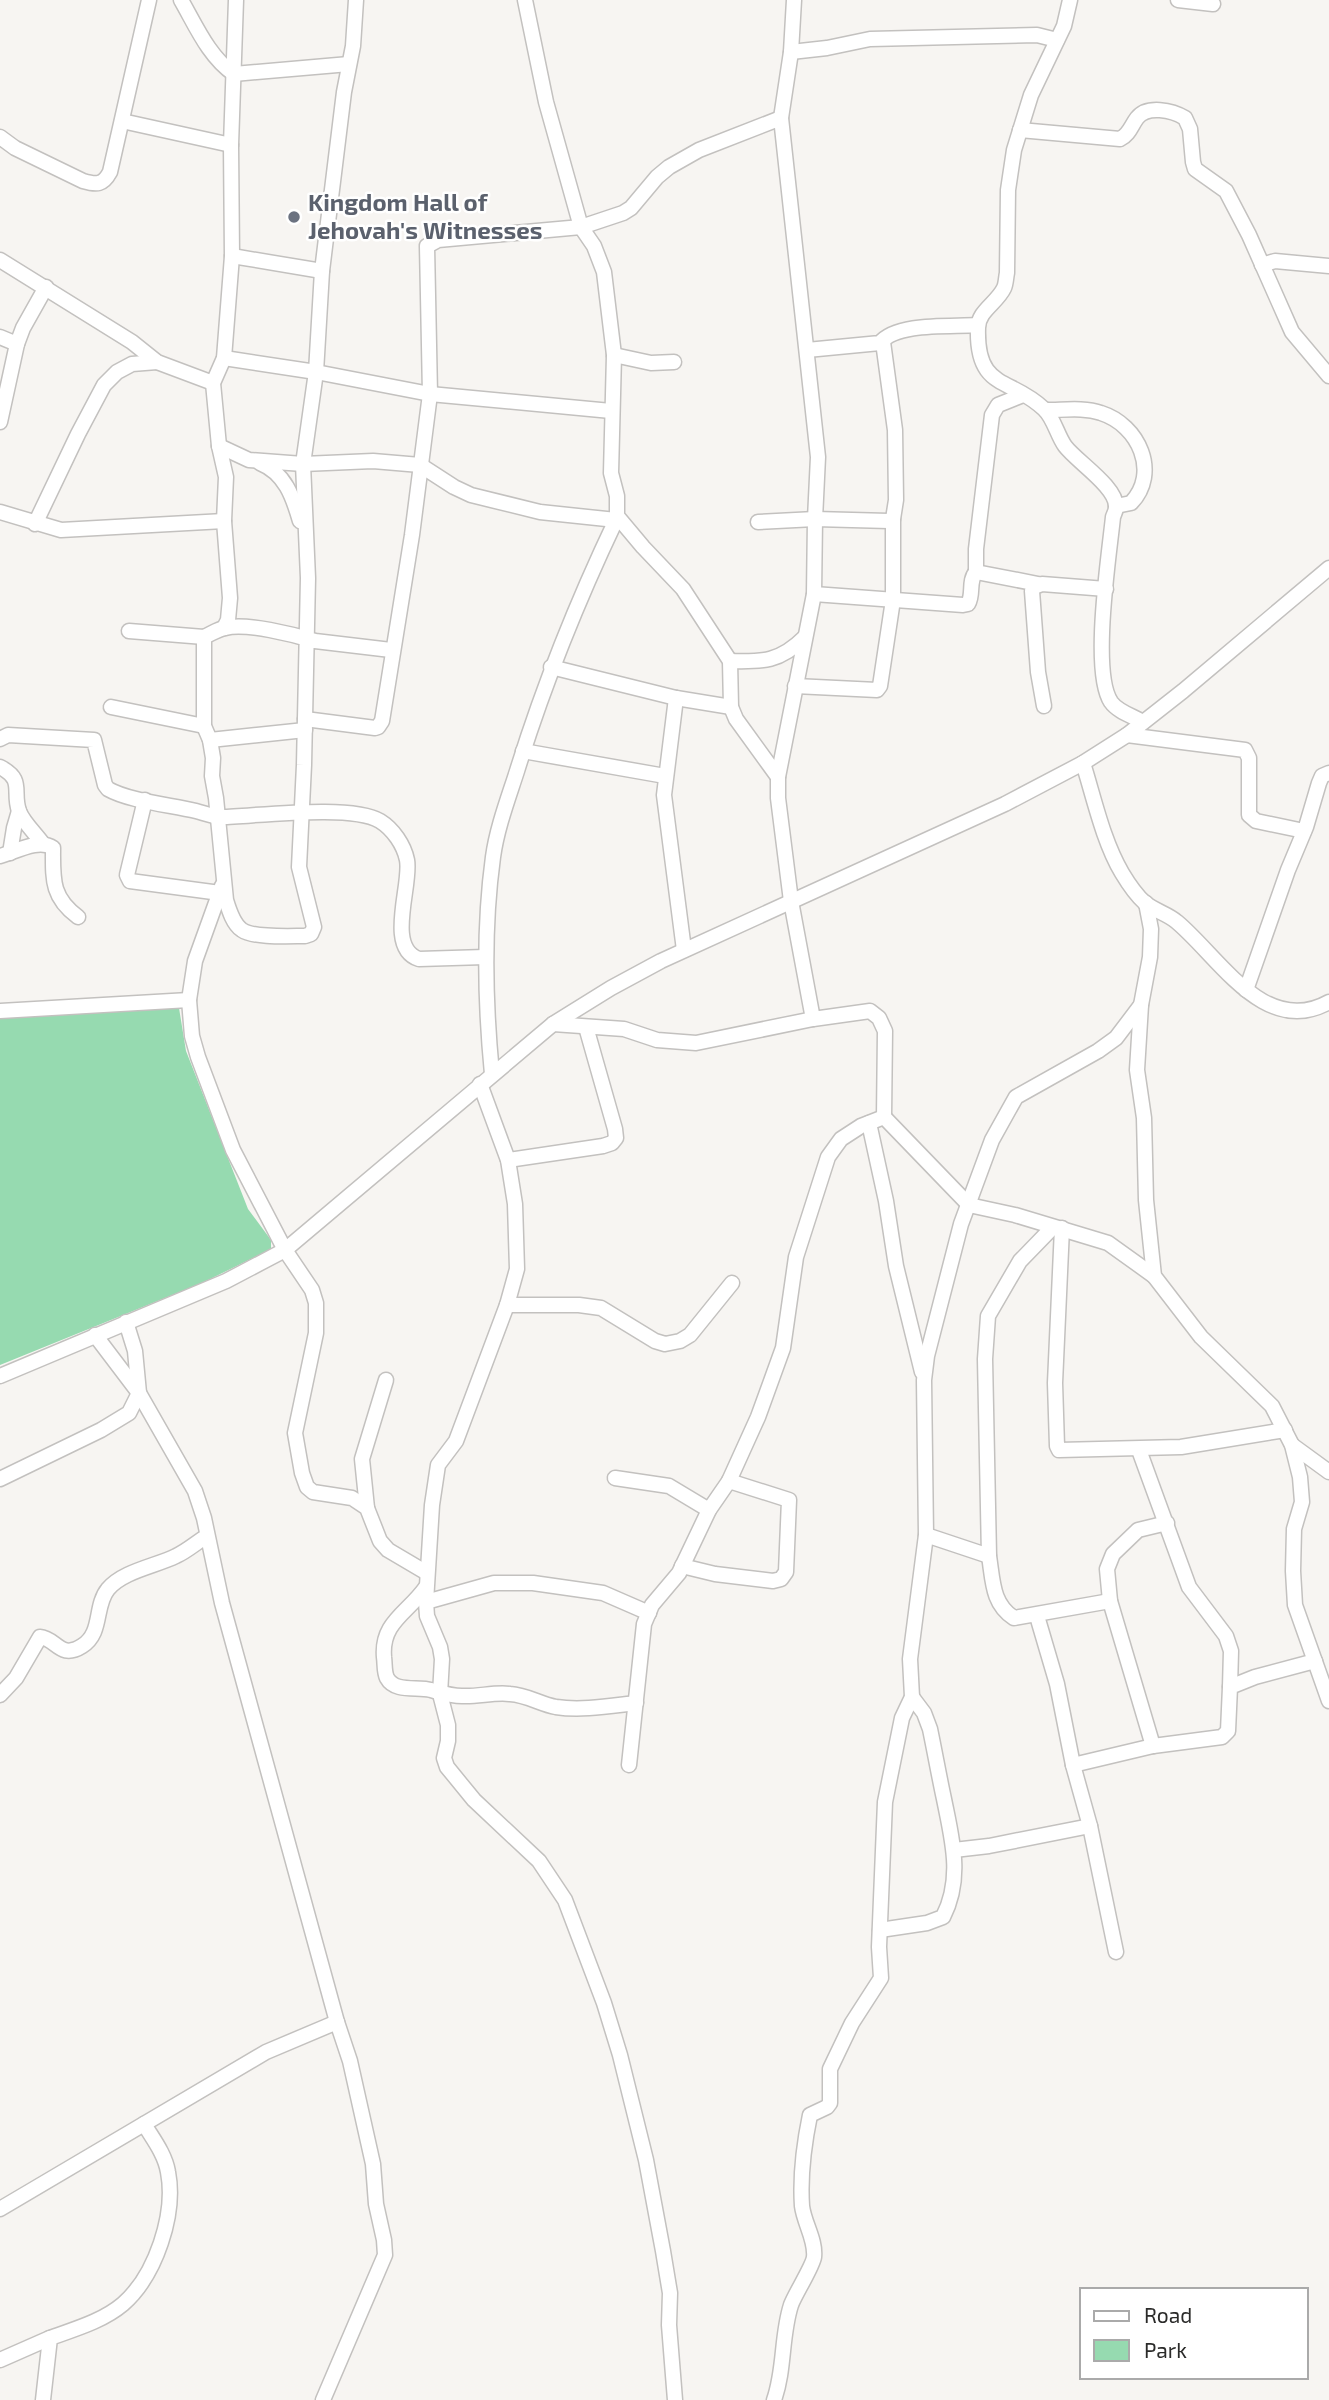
<svg xmlns="http://www.w3.org/2000/svg" width="1329" height="2400" viewBox="0 0 1329 2400" font-family="'Exo 2',sans-serif">
<style>
.green{fill:#96dab0}
.lines{fill:none;stroke-linecap:round;stroke-linejoin:round}
.minor-casing{stroke:#c3c1bf;stroke-width:17}
.minor{stroke:#fff;stroke-width:14}
.worship-dot{fill:#6b7280;stroke:#fff;stroke-width:2.5}
.labels{text-anchor:middle;stroke-width:5;stroke-linejoin:round;paint-order:stroke}
.worship-label{font-size:24px;font-weight:bold;fill:#5b616d;stroke:#fff;text-anchor:start}
</style>
<rect width="100%" height="100%" fill="#f7f5f2"/>
<path class="green" d="M179 1008 186 1051 248 1209 271 1240V1249L202 1283 0 1365V1018Z"/>
<g class="lines">
<defs>
<g id="minor">
<path d="M181 0C196 26 209 57 234 74L349 64"/>
<path d="M356 0 353 46 344 92 322 271 316 372 303 464 308 578 304 765 299 867 314 927 311 934 305 936C290 936 253 938 242 930 233 924 229 910 226 900L216 798 212 776 213 758 210 740 204 726V637C211 634 218 629 225 628 245 622 295 635 315 641L391 650"/>
<path d="M525 0 546 102 581 227 594 246 604 272 614 355 611 473 617 496V516L643 547 683 589 730 661 731 707 736 719 778 777"/>
<path d="M1070 0 1064 26 1031 95 1014 150 1008 190 1007 273C1006 277 1006 284 1004 288 997 303 978 311 978 328 976 391 1011 377 1044 409 1054 418 1057 435 1065 446 1076 461 1117 487 1116 507 1116 511 1114 514 1113 517 1109 556 1091 672 1111 702 1118 712 1133 716 1143 722"/>
<path d="M1178 0 1213 4"/>
<path d="M791 52 827 48 870 39 1037 35 1057 40"/>
<path d="M122 121 231 145"/>
<path d="M1020 130 1120 139C1129 135 1131 126 1137 118 1147 105 1172 110 1185 118L1190 129 1193 162 1195 169 1226 191 1249 235 1292 332 1329 376"/>
<path d="M0 137 15 148 83 181C97 185 103 185 110 172L149 0"/>
<path d="M232 256 322 271"/>
<path d="M0 260 132 342 157 362 213 383"/>
<path d="M1262 265 1275 261 1329 266"/>
<path d="M0 337 17 344"/>
<path d="M807 350 880 343C897 322 951 327 978 325"/>
<path d="M614 355 651 363 674 362"/>
<path d="M224 358 316 372 430 394 611 411"/>
<path d="M1046 410C1064 410 1084 407 1101 413 1139 425 1160 473 1131 503L1116 506"/>
<path d="M0 422 17 344 23 328 46 287"/>
<path d="M219 446 249 460 303 464 373 461 420 465 454 487 471 495 540 512 616 520 617 516"/>
<path d="M260 463C285 473 293 497 300 521"/>
<path d="M0 512 61 530 224 521"/>
<path d="M758 522 815 519 889 521 893 519"/>
<path d="M35 524 78 434 104 385 117 372 132 364 157 362"/>
<path d="M976 572V549L992 415 998 405 1023 395"/>
<path d="M814 594 963 605 968 604C974 594 968 581 976 572L1038 584"/>
<path d="M224 628 228 620 230 598 224 521 226 477 219 446 213 383 224 358 232 256 231 145 236 0"/>
<path d="M129 631 204 637"/>
<path d="M730 661C763 662 780 662 805 637"/>
<path d="M551 667 676 698 731 707"/>
<path d="M795 686 877 690 880 686 893 600V519L896 500 895 430 883 342"/>
<path d="M676 698 664 795 684 950"/>
<path d="M1044 706 1038 672 1032 591 1034 587 1042 584 1106 589"/>
<path d="M111 707 204 726"/>
<path d="M305 719 375 728 378 727 382 721 412 535 430 394 427 246 438 240 581 227 623 213 631 208 657 177 669 167 699 150 781 118"/>
<path d="M1127 735 1245 750 1249 758V815L1256 821 1304 831"/>
<path d="M0 739 8 735 94 740 105 785 108 789C129 801 171 805 196 811 204 813 213 817 222 817 258 816 352 804 380 821 393 829 404 845 407 860 412 884 385 948 419 959L485 957"/>
<path d="M210 740 305 730"/>
<path d="M523 751 665 776"/>
<path d="M1083 763C1094 798 1103 841 1122 873 1128 883 1136 895 1145 903 1155 911 1168 914 1177 922 1219 957 1265 1038 1329 1002"/>
<path d="M0 767C25 780 12 791 19 811 23 822 36 834 43 844"/>
<path d="M145 800 127 875 130 881 220 893"/>
<path d="M10 853 14 828 19 811"/>
<path d="M0 856C15 852 39 838 53 848 53 879 51 897 78 917"/>
<path d="M222 886 195 961 189 1000 192 1036 198 1057 233 1150 285 1250 312 1290 316 1303V1333L295 1433 302 1473 307 1487 313 1492 352 1498 367 1508 380 1541 388 1550 427 1573"/>
<path d="M1146 903 1151 929 1150 957 1141 1005 1137 1070 1144 1118 1146 1200 1154 1276 1201 1337 1272 1406 1292 1445 1300 1477 1302 1502 1294 1529 1293 1571 1295 1605 1329 1701"/>
<path d="M1246 990 1288 870 1306 827 1319 783 1322 776 1329 773"/>
<path d="M0 1011 189 1000"/>
<path d="M553 1024 624 1029 657 1040 696 1043 813 1019"/>
<path d="M492 1074C485 1002 483 930 493 857 497 828 508 799 517 771 544 684 577 602 616 520"/>
<path d="M480 1084 508 1160 515 1204 517 1269 507 1305 456 1441 438 1465 432 1505 426 1602 427 1616 440 1647 442 1659 440 1694 448 1725V1741L444 1758 447 1767 474 1800 539 1861 565 1900 604 2003 620 2055 646 2160 663 2251 670 2293 669 2325 675 2400"/>
<path d="M884 1117 969 1205 1015 1215 1108 1243 1154 1276"/>
<path d="M869 1123 886 1201 896 1266 922 1372"/>
<path d="M508 1160 603 1146 612 1143 616 1138 615 1129 586 1027"/>
<path d="M1053 1227 1020 1261 988 1316 985 1359 989 1556C993 1581 992 1604 1014 1618L1110 1601"/>
<path d="M1062 1228 1055 1383 1057 1446 1059 1450 1181 1447 1285 1430"/>
<path d="M507 1305H579L601 1308 655 1341 665 1344 680 1341 690 1335 732 1283"/>
<path d="M95 1335 139 1393 195 1491 204 1518 222 1603 337 2022 350 2061 373 2164 376 2204 384 2240 385 2255 323 2400"/>
<path d="M0 1376 226 1281 285 1250 553 1024 611 988 661 961 1005 804 1083 763 1127 735 1183 691 1329 568"/>
<path d="M1292 1445 1329 1472"/>
<path d="M1139 1450 1189 1587 1226 1636 1231 1651 1230 1687"/>
<path d="M615 1478 669 1486 709 1510"/>
<path d="M0 1479 101 1430 129 1413 139 1393 135 1351 126 1322"/>
<path d="M367 1508 362 1459 386 1380"/>
<path d="M926 1535 989 1556"/>
<path d="M682 1566 715 1574 773 1581 781 1579 786 1572 789 1500 729 1481"/>
<path d="M426 1587C408 1613 381 1622 384 1657 385 1664 384 1672 387 1678 395 1693 418 1686 431 1690 442 1693 451 1696 462 1696 478 1697 494 1692 510 1694 527 1695 540 1704 556 1707 581 1711 610 1706 636 1703"/>
<path d="M426 1602 494 1583H533L603 1593 649 1613"/>
<path d="M1037 1616 1057 1684 1073 1765 1090 1826 1116 1952"/>
<path d="M0 1695 16 1678 40 1637C56 1638 60 1660 82 1646 103 1633 94 1606 108 1589 123 1571 156 1566 176 1556 187 1551 197 1542 207 1536"/>
<path d="M1153 1746 1110 1601 1107 1569 1113 1554 1138 1530 1167 1523"/>
<path d="M629 1765 644 1624 652 1605 679 1573 709 1510 729 1481 758 1417 783 1348 796 1257 828 1157 841 1139 861 1126 884 1117 885 1031 879 1018 870 1011 813 1019 791 901 778 798V777L814 594 815 519 818 457 781 118 791 52 794 0"/>
<path d="M1073 1765 1153 1746 1222 1737 1228 1731 1230 1687 1255 1677 1315 1661"/>
<path d="M954 1850 989 1846 1090 1826"/>
<path d="M880 1930 927 1923 943 1917C963 1878 952 1839 944 1799 939 1776 935 1753 930 1729L924 1713 912 1697"/>
<path d="M0 2209 266 2052 337 2022"/>
<path d="M0 2360 50 2338"/>
<path d="M43 2400 50 2338C75 2329 103 2321 123 2304 156 2275 176 2214 168 2172 165 2154 153 2139 144 2124"/>
<path d="M774 2400C785 2369 781 2336 791 2305 795 2294 813 2266 814 2257 816 2240 804 2223 802 2206 800 2176 804 2144 810 2115L827 2107 830 2103V2069L852 2023 881 1978 879 1947 885 1802 902 1718 912 1697 910 1659 926 1535 924 1380 927 1356 961 1224 992 1140 1016 1097 1098 1051 1116 1038 1141 1005"/>
</g>
</defs>
<use href="#minor" class="minor-casing"/>
<use href="#minor" class="minor"/>
</g>
<circle class="worship-dot" cx="294" cy="217" r="7"/>
<g class="labels">
<g class="worship-label">
<text x="308" y="211">Kingdom Hall of<tspan x="308" dy="28">Jehovah's Witnesses</tspan></text>
</g>
</g>
<rect x="1080" y="2288" width="228" height="91" fill="#ffffff" stroke="#aaaaaa" stroke-width="2"/>
<rect x="1094" y="2311" width="35" height="10" fill="#ffffff" stroke="#aaaaaa" stroke-width="2"/>
<text x="1144" y="2323" font-size="21" fill="#2b2b2a">Road</text>
<rect x="1094" y="2340" width="35" height="21" fill="#96dab0" stroke="#aaaaaa" stroke-width="2"/>
<text x="1144" y="2358" font-size="21" fill="#2b2b2a">Park</text>
</svg>
